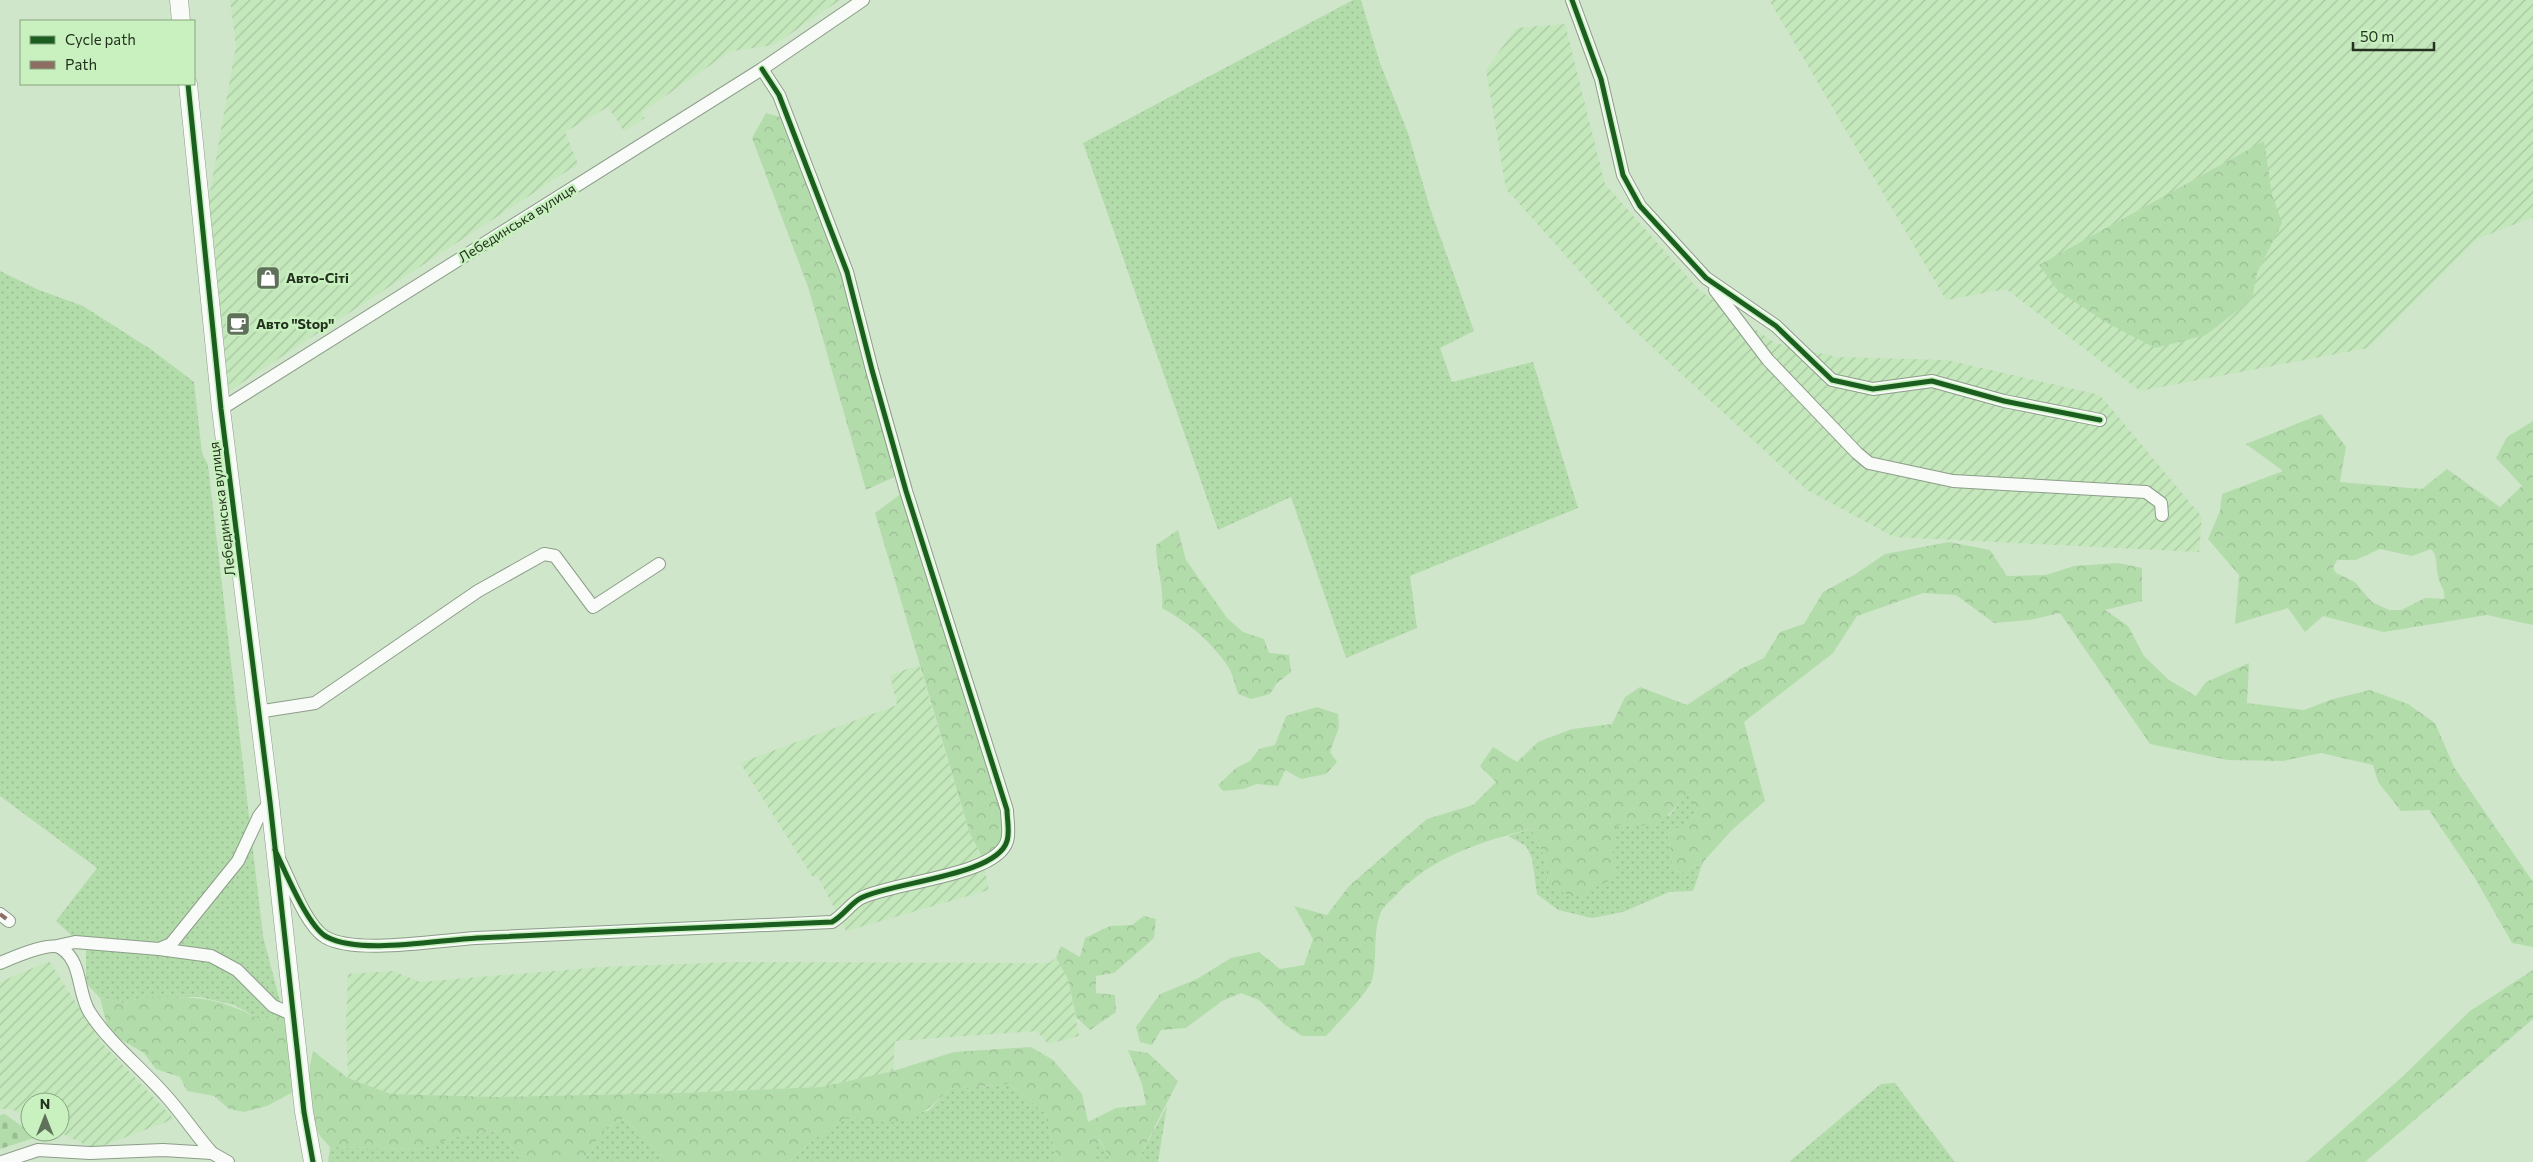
<svg xmlns="http://www.w3.org/2000/svg" width="2533" height="1162" viewBox="0 0 2533 1162" font-family="Commissioner,sans-serif">
<style>
.industrial{fill:url(#industrial-furrows)}
.green{fill:url(#green-dots)}
.forest{fill:url(#forest-crowns);fill-rule:evenodd}
.cemetery{fill:url(#cemetery-stones)}
.lines{fill:none;stroke-linecap:round;stroke-linejoin:round}
.street-casing{stroke:#8c9d89;stroke-width:14}
.secondary-casing{stroke:#8c9d89;stroke-width:19}
.street{stroke:#f8fbf7;stroke-width:12}
.secondary{stroke:#f8fbf7;stroke-width:18}
.quiet{stroke:#8d6e63;stroke-width:4;stroke-dasharray:8 4;stroke-linecap:butt}
.cycleway-casing{stroke:#c9f1c0;stroke-width:8}
.cycleway{stroke:#1b5e20;stroke-width:5}
.labels{text-anchor:middle;stroke-width:5;stroke-linejoin:round;paint-order:stroke}
.street-label{font-size:14px;fill:#23321f;stroke:#c9f1c0}
.poi-label{font-size:14px;font-weight:bold;fill:#23321f;stroke:#c9f1c0;text-anchor:start}
</style>
<defs>
<pattern id="industrial-furrows" width="10" height="10" patternUnits="userSpaceOnUse" patternTransform="scale(1.25)"><rect width="10" height="10" fill="#c4e7bc"/><path d="M-1 1l2-2M0 10L10 0M9 11l2-2" fill="none" stroke="#a8c7a1"/></pattern>
<pattern id="green-dots" width="8" height="8" patternUnits="userSpaceOnUse" patternTransform="scale(1.25)"><rect width="8" height="8" fill="#b3dcab"/><path d="M2 2h.1M6 6h.1" fill="none" stroke="#9abd93" stroke-width="1.8" stroke-linecap="round"/></pattern>
<pattern id="forest-crowns" width="20" height="18" patternUnits="userSpaceOnUse" patternTransform="scale(1.25)"><rect width="20" height="18" fill="#b3dcab"/><path d="M2 6a3 3 0 1 1 6 0M12 15a3 3 0 1 1 6 0" fill="none" stroke="#9abd93"/></pattern>
<pattern id="cemetery-stones" width="16" height="16" patternUnits="userSpaceOnUse" patternTransform="scale(1.25)"><rect width="16" height="16" fill="#b3dcab"/><path d="M2 7V4a2 2 0 0 1 4 0v3zM10 15v-3a2 2 0 0 1 4 0v3z" fill="#9abd93"/></pattern>
</defs>
<rect width="100%" height="100%" fill="#d0e6cb"/>
<g class="industrial">
<path d="M230 0H840L774 45 731 51 642 112 645 118 624 131 608 107 575 126 565 132 578 164 229 391 209 197 236 46Z"/>
<path d="M1769 0H2533V217L2477 239 2368 348 2140 391 2006 289 1946 300Z"/>
<path d="M1565 24 1605 184 1699 290 1775 343 1837 357 1947 360 2100 395 2202 517 2199 552 1894 537 1807 490 1624 321 1506 189 1486 70 1516 28Z"/>
<path d="M919 665 970 834 982 856 989 890 846 931 818 877 812 876 740 763 897 705 890 675Z"/>
<path d="M1056 958 1068 979 1079 1036 1048 1044 1037 1031 895 1041 893 1071 821 1087 679 1093 497 1097 391 1094 348 1078 346 1021 348 974 393 971 420 982 602 967 735 962 1049 963Z"/>
<path d="M49 961 102 1043 174 1119 94 1149 59 1132 60 1102H30V1118L11 1109H0V982Z"/>
</g>
<g class="green">
<path d="M1353 0H1361L1380 63 1408 133 1430 208 1474 331 1440 348 1452 382 1533 362 1578 508 1410 576 1417 628 1346 658 1291 497 1218 530 1083 143Z"/>
<path d="M0 271 39 290 83 306 152 350 194 382 202 453 208 465 263 936 283 1013 261 1020 234 1005 200 997H144L123 1003 100 998 86 983V949L56 921 97 868 0 796Z"/>
<path d="M1689 791 1697 809 1690 821 1668 834 1673 867 1680 874 1703 862 1693 891 1669 892 1623 912 1592 918 1558 910 1537 894 1532 858 1526 846 1508 836 1531 829 1545 857 1548 887 1615 878 1612 849 1616 825 1670 815Z"/>
<path d="M1895 1083 1955 1162H1789L1881 1084Z"/>
<path d="M1009 1084 1045 1113 1058 1162H788L814 1139 849 1116 863 1119 928 1111 949 1089Z"/>
<path d="M1167 1106 1158 1162H1137Z"/>
<path d="M624 1118 669 1162H583L604 1129Z"/>
<path d="M500 1131 522 1162H328L330 1147 420 1149 465 1134Z"/>
<path d="M1098 1137 1111 1162H1093Z"/>
</g>
<g class="forest">
<path d="M766 113 787 119 847 272 901 474 866 490 808 287 752 138Z"/>
<path d="M2264 141 2272 195 2282 223 2257 273 2252 299 2206 335 2155 348 2107 323 2058 291 2039 265Z"/>
<path d="M2321 414 2346 447 2340 482 2422 489 2447 469 2500 507 2522 486 2496 458 2507 437 2533 421V625L2487 615 2384 632 2323 616 2305 632 2288 608 2235 624 2239 575 2208 539 2220 511 2222 494 2283 471 2246 444ZM2380 549 2412 556 2431 549C2439 557 2435 569 2439 580 2441 588 2446 590 2444 599L2425 598 2401 610H2389L2372 602 2355 582 2336 573 2333 568 2337 560H2356Z"/>
<path d="M902 493 1003 810C1004 826 1005 856 982 856L970 834 875 513Z"/>
<path d="M1178 530 1186 560 1227 618 1243 632 1264 639 1269 653 1289 655 1291 672 1277 683 1270 694 1251 699 1238 694C1235 685 1233 675 1229 668 1212 642 1188 622 1162 608 1164 585 1156 568 1156 545Z"/>
<path d="M1949 542 1990 550 2007 576 2046 575 2074 566 2118 563 2142 568V601L2105 610 2128 626 2144 656 2169 680 2196 696 2206 682 2249 663 2247 703 2304 710 2333 699 2370 690 2408 704 2435 723 2454 767 2533 882V947L2512 943 2475 878 2429 810 2401 811 2378 782 2373 765 2321 753 2283 761 2228 760 2150 744 2060 613 2030 620 1994 623 1956 595 1923 593 1857 616 1833 653 1744 722 1765 801 1732 830 1703 862 1680 874 1673 867 1668 834 1690 821 1697 809 1689 792C1660 825 1661 827 1617 825L1612 850 1615 878 1575 897 1548 887 1545 857 1531 829C1482 841 1432 857 1396 895 1392 900 1383 906 1381 912 1372 933 1378 959 1372 980 1368 993 1336 1025 1326 1036H1302L1284 1024 1259 1000 1241 993 1222 1001 1186 1028 1161 1030 1152 1045 1140 1042 1136 1027 1160 994 1197 979 1231 958 1259 952 1280 969 1304 965 1313 939 1294 906 1327 915 1349 886 1427 819 1473 805 1496 782 1480 766 1493 747 1517 762 1538 742 1572 729 1612 724 1625 697 1640 687 1687 705 1741 669 1764 658 1780 632 1804 624 1823 592 1854 575 1885 554Z"/>
<path d="M1317 707 1338 714 1339 727 1330 752 1337 762 1326 774 1301 779 1285 770 1278 786 1257 784 1243 789 1223 791 1218 785 1236 768 1250 761 1259 749 1275 745 1286 716Z"/>
<path d="M1144 916 1156 919 1154 938 1114 973 1096 976V993L1115 995 1116 1012 1090 1030 1076 1017 1068 979 1056 958 1061 946 1080 957 1085 938 1110 926 1132 925Z"/>
<path d="M2533 970V1019L2365 1162H2306L2402 1077 2470 1011Z"/>
<path d="M144 997C194 997 215 995 261 1020L283 1013 293 1052V1092L267 1106 244 1112 229 1109 214 1096 187 1091 180 1077 156 1069 144 1053 120 1039 107 1025 100 998 123 1003Z"/>
<path d="M1031 1047 1053 1060 1082 1094 1088 1122 1116 1108 1146 1105 1142 1084 1128 1050 1148 1053 1178 1081 1137 1162H1111L1099 1138 1093 1162H1058L1045 1113 1009 1084 949 1089C915 1125 898 1128 849 1116L814 1139 788 1162H669L624 1118 604 1129 583 1162H522L500 1131 465 1134 420 1149 330 1147C326 1142 320 1137 318 1132 306 1108 307 1075 313 1051L348 1078 391 1094 497 1097 679 1093 821 1087 893 1071 954 1052Z"/>
</g>
<path class="cemetery" d="M5 1114 37 1137 0 1149V1115Z"/>
<g class="lines">
<defs>
<g id="street">
<path d="M1572 0 1601 79 1623 175 1640 206 1706 278 1776 326 1832 380 1873 389 1932 381 2004 401 2100 420"/>
<path d="M1715 290 1768 360 1857 453 1869 463 1953 481 2146 492 2161 503 2162 515"/>
<path d="M221 409 762 69 863 0"/>
<path d="M257 712 315 703 478 591 544 554 555 556 593 607 659 564"/>
<path d="M279 859C290 880 305 924 325 937 355 955 440 940 476 938 594 932 713 927 832 922 843 916 851 903 861 898 892 882 997 876 1007 841 1010 832 1007 819 1007 810L906 491 872 370 847 272 779 95 762 69"/>
<path d="M0 914 9 921"/>
<path d="M57 946 75 942 159 949 171 944 238 861 259 816 270 802"/>
<path d="M159 949 211 956 237 970 273 1006 294 1015"/>
<path d="M0 963C12 958 50 941 61 948 83 962 77 994 90 1013 111 1045 142 1068 167 1097 183 1115 196 1135 212 1153"/>
<path d="M2 1162 38 1150 90 1153 163 1150 212 1153 228 1162"/>
</g>
<g id="secondary">
<path d="M179 0 181 21"/>
<path d="M188 84 221 409 270 802 304 1112 313 1162"/>
</g>
</defs>
<use href="#street" class="street-casing"/>
<use href="#secondary" class="secondary-casing"/>
<use href="#street" class="street"/>
<use href="#secondary" class="secondary"/>
<path class="quiet" d="M0 914 9 921"/>
<defs>
<g id="cycleway">
<path d="M1572 0 1601 79 1623 175 1640 206 1706 278 1776 326 1832 380 1873 389 1932 381 2004 401 2100 420"/>
<path d="M188 84 221 409 270 802 304 1112 313 1162"/>
<path d="M275 850C285 871 308 927 327 937 361 955 437 940 477 938 595 932 714 927 832 922 843 916 851 903 861 898 892 882 997 876 1007 841 1010 832 1007 819 1007 810L906 491 872 370 847 272 779 95 762 69"/>
</g>
</defs>
<use href="#cycleway" class="cycleway-casing"/>
<use href="#cycleway" class="cycleway"/>
</g>
<defs>
<symbol id="shop-square" viewBox="-11 -11 22 22"><rect x="-9" y="-9" width="18" height="18" rx="4" fill="#60715b" stroke="#c9f1c0"/><path d="M-5-2.5h2.3a2.7 3.5 0 0 1 5.4 0H5L5.5 6h-11ZM-1.5-2.5h3a1.5 2.3 0 0 0-3 0Z" fill="#fff"/></symbol>
<symbol id="cafe-square" viewBox="-11 -11 22 22"><rect x="-9" y="-9" width="18" height="18" rx="4" fill="#60715b" stroke="#c9f1c0"/><path d="M-5.5-4.5H6V0H3Q3 3.5 0 3.5H-2.5Q-5.5 3.5-5.5 0ZM3-3.2v2h1.7v-2ZM-6 4.5H4V6H-6Z" fill="#fff"/></symbol>
</defs>
<g fill-rule="evenodd">
<use href="#shop-square" x="254" y="264" width="28" height="28"/>
<use href="#cafe-square" x="224" y="310" width="28" height="28"/>
</g>
<g class="labels">
<g class="street-label">
<text transform="translate(517 223) rotate(-32)" y="5">Лебединська вулиця</text>
<text transform="translate(222 509) rotate(-97)" y="5">Лебединська вулиця</text>
</g>
<g class="poi-label">
<text x="286" y="283">Авто-Сіті</text>
<text x="256" y="329">Авто "Stop"</text>
</g>
</g>
<rect x="20" y="20" width="175" height="65" fill="#c9f1c0" stroke="#87a580"/>
<rect x="30" y="36" width="25" height="8" fill="#1b5e20" stroke="#87a580"/>
<text x="65" y="45" font-size="15" fill="#23321f">Cycle path</text>
<rect x="30" y="61" width="25" height="8" fill="#8d6e63" stroke="#87a580"/>
<text x="65" y="70" font-size="15" fill="#23321f">Path</text>
<g transform="translate(45 1117)"><circle r="24" fill="#c9f1c0" stroke="#87a580"/>
<path d="M0-4L9 19L0 12L-9 19Z" fill="#60715b"/>
<text y="-8" font-size="14" font-weight="bold" text-anchor="middle" fill="#23321f">N</text>
</g>
<path d="M2353 42v8h81v-8" fill="none" stroke="#23321f" stroke-width="2.5"/>
<text x="2360" y="42" font-size="15" fill="#23321f" stroke="#c9f1c0" stroke-width="4" paint-order="stroke">50 m</text>
</svg>
